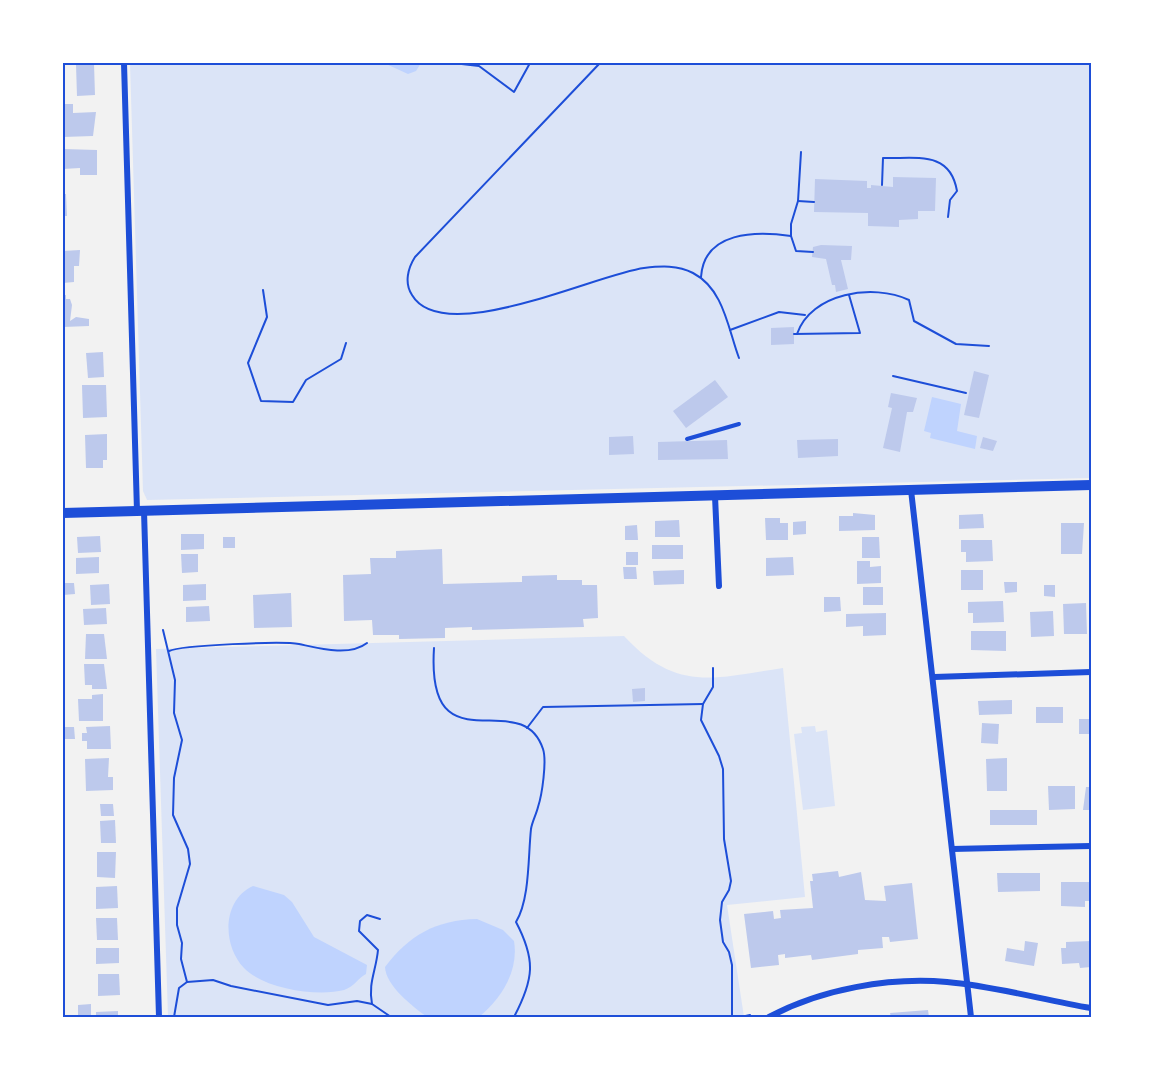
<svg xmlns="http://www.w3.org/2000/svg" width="1154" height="1080" viewBox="0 0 1154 1080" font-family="'Exo 2',sans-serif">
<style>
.green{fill:#dbe4f7}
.water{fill:#bfd3fe}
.building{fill:#bdc9ec}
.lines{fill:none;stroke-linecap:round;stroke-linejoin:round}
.path{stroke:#1d4ed8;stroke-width:2}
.service{stroke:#1d4ed8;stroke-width:4}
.minor{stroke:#1d4ed8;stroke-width:6}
.secondary{stroke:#1d4ed8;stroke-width:10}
.neatline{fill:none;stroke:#1d4ed8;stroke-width:2}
</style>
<rect width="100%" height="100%" fill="#f2f2f2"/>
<g class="green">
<path d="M130 63H1091V478L147 500 143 491Z"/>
<path d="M624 636C677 693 714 678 783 668L805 897 727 905 744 1017H168L156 649Z"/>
<path d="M815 726 816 732 827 730 835 806 803 810 794 734 802 733 801 727Z"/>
</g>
<g class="water">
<path d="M384 63H421L416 71 408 74Z"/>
<path d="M932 397 961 404 957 431 977 436 975 449 930 438 931 433 924 431Z"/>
<path d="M253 886 284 895 292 902 314 937 367 965 366 974C358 978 354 987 344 990 318 997 264 989 244 968 222 945 222 900 253 886Z"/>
<path d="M477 919 503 930 514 941C519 971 501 999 479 1017H427C412 1006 386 986 385 967 409 935 436 920 477 919Z"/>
</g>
<g class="building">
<path d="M94 64 95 95 77 96 76 65Z"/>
<path d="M63 104H73V113L96 112 93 136 63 137Z"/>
<path d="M63 149 97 150V175H80V168L63 169Z"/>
<path d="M893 177 936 178 935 211H918V219L899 220V227L868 226V213L814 212 815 179 867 181V188H871V185L893 187Z"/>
<path d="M63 194H66L67 216H63Z"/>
<path d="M821 245 852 246 851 260H841L848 289 836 292 835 285H832L826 259 812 257 813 247Z"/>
<path d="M80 250 79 266H74V282L63 283V251Z"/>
<path d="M63 295H66V299H70L72 305 70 321 76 317 89 319V326L63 327Z"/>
<path d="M794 327V344L771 345V328Z"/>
<path d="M103 352 104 377 88 378 86 353Z"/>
<path d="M974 371 989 375 979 418 964 415Z"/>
<path d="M715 380 728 397 686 428 673 411Z"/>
<path d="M82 385H106L107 417 83 418Z"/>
<path d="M891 393 917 398 913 412H907L900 452 883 448 892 408 888 407Z"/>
<path d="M107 434V460H103V468H86L85 435Z"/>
<path d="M633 436 634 454 609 455V437Z"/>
<path d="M983 437 997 441 993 451 980 448Z"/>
<path d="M838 439V456L798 458 797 440Z"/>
<path d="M727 440 728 459 658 460V442Z"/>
<path d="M853 513 875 515V530L839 531V516H853Z"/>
<path d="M983 514 984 528 959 529V515Z"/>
<path d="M765 518H780V523H788V540H766Z"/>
<path d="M679 520 680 537H655V521Z"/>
<path d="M806 521V534L793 535V522Z"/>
<path d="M1061 523H1084L1082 554H1061Z"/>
<path d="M637 525 638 540H625V526Z"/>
<path d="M181 534H204V549L181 550Z"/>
<path d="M100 536 101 552 78 553 77 537Z"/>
<rect x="223" y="537" width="12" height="11"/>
<path d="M862 537H879L880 558H862Z"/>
<path d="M961 540H992L993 561 966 562V552H961Z"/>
<rect x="652" y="545" width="31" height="14"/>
<path d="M442 549 443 584 522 582V576L557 575V580H582V585H597L598 618 583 619 584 627 472 630V627L445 628V638L399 639V635H373L372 620 344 621 343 575 371 574 370 558H396V551Z"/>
<rect x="626" y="552" width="12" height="13"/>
<path d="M181 554H198V572L182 573Z"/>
<path d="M99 557V573L76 574V558Z"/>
<path d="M793 557 794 575 766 576V558Z"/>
<path d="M857 561H870V567L881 566V583L857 584Z"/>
<path d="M623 567H636L637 579H624Z"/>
<path d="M684 570V584L654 585 653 571Z"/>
<rect x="961" y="570" width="22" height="20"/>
<path d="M1004 582H1017V592L1005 593Z"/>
<path d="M63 583H74L75 594 63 595Z"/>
<path d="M109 584 110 604 91 605 90 585Z"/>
<path d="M206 584V600L183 601V585Z"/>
<path d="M1044 585H1055V597L1044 596Z"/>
<rect x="863" y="587" width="20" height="18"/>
<path d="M291 593 292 627 254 628 253 595Z"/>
<path d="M824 597H840L841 611 824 612Z"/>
<path d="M1003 601 1004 622 973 623V613H968V602Z"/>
<path d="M1086 603 1087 634H1064L1063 604Z"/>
<path d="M209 606 210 621 186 622V607Z"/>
<path d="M106 608 107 624 84 625 83 609Z"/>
<path d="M1053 611 1054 636 1031 637 1030 612Z"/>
<path d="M886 613V635L863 636V626L846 627V614Z"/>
<path d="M971 631H1006V651L971 650Z"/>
<path d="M86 634H104L107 659H85Z"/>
<path d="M84 664H104L107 689H92V685H85Z"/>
<path d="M645 688V701L633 702 632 689Z"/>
<path d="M103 694V721H79L78 699H92V695Z"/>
<path d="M1012 700V714L979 715 978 701Z"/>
<rect x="1036" y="707" width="27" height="16"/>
<rect x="1079" y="719" width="12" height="15"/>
<path d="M982 723 999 724 998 744 981 743Z"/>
<path d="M110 726 111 749H87V741H82V733H87L86 727Z"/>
<path d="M63 727H74L75 739H63Z"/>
<path d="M109 758 108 777H113V790L86 791 85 759Z"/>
<path d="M1007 758V791H987L986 759Z"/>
<path d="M1048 786H1075V809L1049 810Z"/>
<path d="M1086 787H1091V810H1083Z"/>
<path d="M100 804H113L114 816H101Z"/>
<rect x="990" y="810" width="47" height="15"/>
<path d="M115 820 116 843H101L100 821Z"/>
<path d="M97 852H116L115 878 97 877Z"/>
<path d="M838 871 839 877 861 872 865 900 886 901 884 886 912 883 918 939 890 942 889 937H882L883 948 858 950V954L812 960 811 955 785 958V954L778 955 779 965 751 968 744 914 773 911 774 919 781 918 780 910 813 908 810 881H813L812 874Z"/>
<path d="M997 873H1040V891L998 892Z"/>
<path d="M1061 882H1090V901H1085V907L1061 906Z"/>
<path d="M117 886 118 908 96 909V887Z"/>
<path d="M96 918H117L118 940H97Z"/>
<path d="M1025 941 1038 943 1034 966 1005 961 1007 948 1024 951Z"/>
<path d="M1091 941V967L1080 968 1079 963 1062 964 1061 948H1066V942Z"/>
<path d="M96 948H119V963L96 964Z"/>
<path d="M98 974H119L120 995 98 996Z"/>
<path d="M91 1004V1016L78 1017V1005Z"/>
<path d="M928 1010 929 1017H891L890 1013Z"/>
<path d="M118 1011V1017H96V1012Z"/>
</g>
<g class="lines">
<g class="path">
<path d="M453 63 479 66 514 92 530 63"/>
<path d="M600 63 415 257C408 268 404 283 412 295 443 348 597 274 644 268 661 266 678 265 693 273 724 289 728 329 739 358"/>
<path d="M801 152 798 201 791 224V236L796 251 813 252"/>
<path d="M882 185 883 158C916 159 950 150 957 191L950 200 948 217"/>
<path d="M798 201 814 202"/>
<path d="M701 277C704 231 756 231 791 236"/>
<path d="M263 290 267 317 248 363 261 401 293 402 306 380 341 359 346 343"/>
<path d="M730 330 779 312 805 315"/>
<path d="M794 334 860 333 849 295"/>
<path d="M797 334C811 293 873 283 909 300L914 321 956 344 989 346"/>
<path d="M893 376 966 393"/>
<path d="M163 630 175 680 174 713 182 740 174 778 173 815 188 849 190 864 177 908V925L182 943 181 959 187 982"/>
<path d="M434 648C426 772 521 683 543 749 547 761 542 795 538 807 536 815 532 822 531 829 528 856 530 899 516 922 536 960 534 979 514 1017"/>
<path d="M169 651C182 645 282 641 299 644 318 648 349 657 367 643"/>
<path d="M713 668V687L703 704 701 720 719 756 723 769 724 839 731 881 729 890 722 902 720 920 723 942 729 952 732 965V1017"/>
<path d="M527 728 543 707 703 704"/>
<path d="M372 1004C368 983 376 971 378 950L359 931 360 921 367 915 380 919"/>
<path d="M174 1017 179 988 187 982 213 980 231 986 328 1005 357 1001 372 1004 391 1017"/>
<path d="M741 1017 750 1015"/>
</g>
<path class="service" d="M687 439 739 424"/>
<g class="minor">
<path d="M124 63 137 511"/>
<path d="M911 490 971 1017"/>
<path d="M715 496 719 586"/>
<path d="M144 511 159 1017"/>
<path d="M934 677 1091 672"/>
<path d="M952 849 1091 846"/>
<path d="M769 1017C821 989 889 977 947 982 995 986 1043 1000 1091 1008"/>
</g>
<path class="secondary" d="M63 513 1091 485"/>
</g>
<rect width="1154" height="1080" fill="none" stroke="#ffffff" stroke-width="129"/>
<rect x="64" y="64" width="1026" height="952" class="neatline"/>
</svg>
